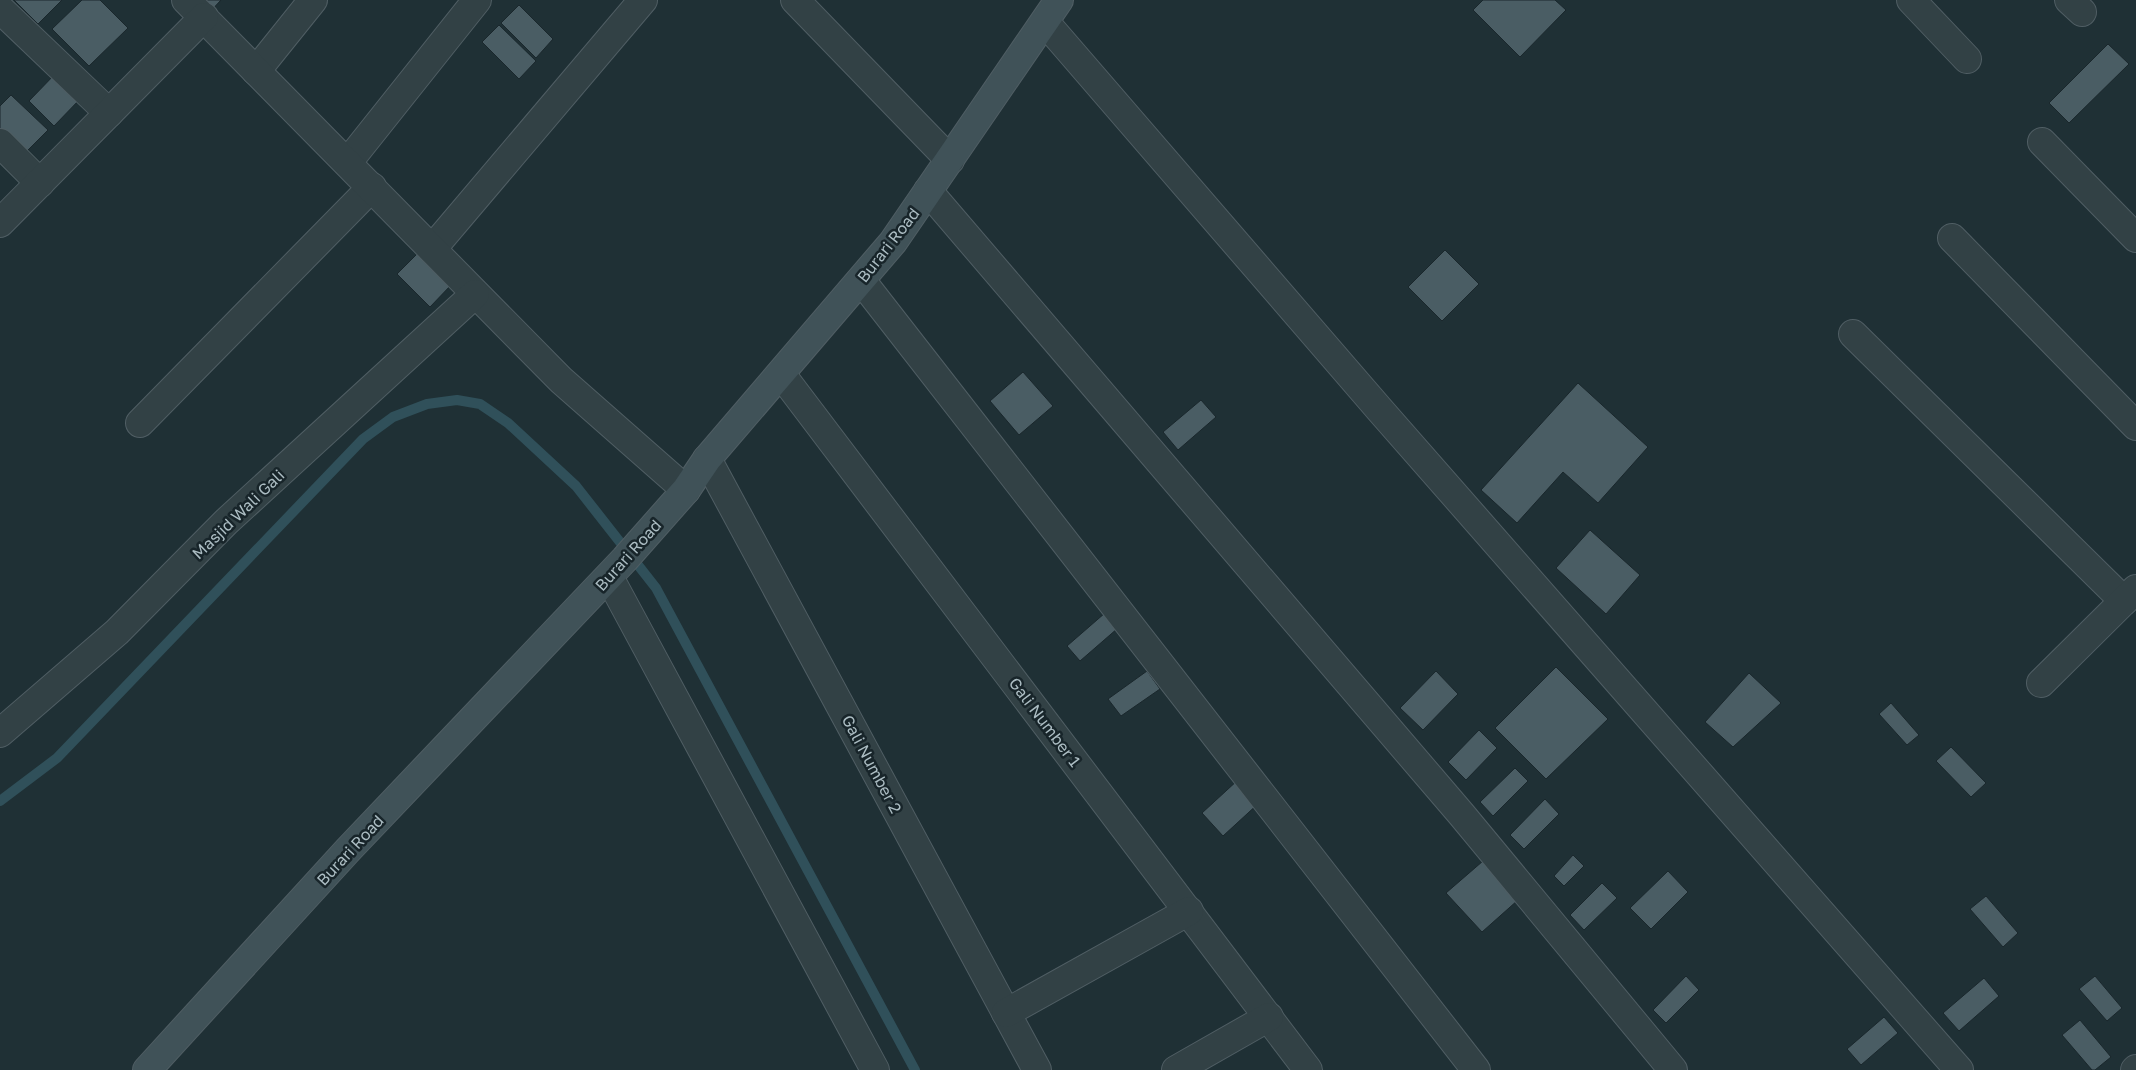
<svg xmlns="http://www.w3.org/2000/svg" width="2136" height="1070" viewBox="0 0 2136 1070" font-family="'Golos Text',sans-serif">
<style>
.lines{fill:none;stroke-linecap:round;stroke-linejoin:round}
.stream{stroke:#30505a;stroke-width:10}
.building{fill:#4a5d64;stroke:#1a272c}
.minor-casing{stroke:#505e64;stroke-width:30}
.tertiary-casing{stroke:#505e64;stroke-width:30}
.secondary-casing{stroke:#505e64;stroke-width:30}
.minor{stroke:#324145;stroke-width:28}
.tertiary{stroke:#324145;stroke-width:28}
.secondary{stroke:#405258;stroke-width:28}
.labels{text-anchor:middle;stroke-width:5;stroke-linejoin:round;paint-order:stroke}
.street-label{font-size:16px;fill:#acbdc3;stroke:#18252a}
</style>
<rect width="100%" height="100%" fill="#1f3035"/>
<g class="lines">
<path class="stream" d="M0 801 57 758 363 439 393 417 427 404 457 400 480 404 508 423 576 486 656 588 915 1070"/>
</g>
<g class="building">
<path d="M14 0H62L38 24Z"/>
<path d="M82 0H100L128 28 89 66 52 29Z"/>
<path d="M194 0H221L208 14Z"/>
<path d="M1483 0H1555L1566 10 1520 57 1473 10Z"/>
<path d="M519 5 553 39 536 58 501 23Z"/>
<path d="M499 25 536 61 519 79 482 42Z"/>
<path d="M2108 44 2129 64 2069 123 2049 103Z"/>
<path d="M57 72 82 97 54 126 29 101Z"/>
<path d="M11 95 48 130 23 155 0 133V106Z"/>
<path d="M1445 250 1479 284 1442 321 1408 287Z"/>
<path d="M420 251 453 283 430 307 397 274Z"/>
<path d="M1023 372 1053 406 1019 435 990 401Z"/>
<path d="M1578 383 1648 447 1598 503 1563 472 1517 523 1481 490Z"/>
<path d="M1201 400 1216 417 1178 450 1163 432Z"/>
<path d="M1590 530 1640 575 1606 614 1556 568Z"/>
<path d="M1105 613 1118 628 1080 661 1067 646Z"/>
<path d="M1556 667 1608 719 1546 779 1495 728Z"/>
<path d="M1147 671 1160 689 1121 716 1108 699Z"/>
<path d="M1436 671 1458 694 1423 730 1400 708Z"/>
<path d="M1749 673 1781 703 1733 747 1705 722Z"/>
<path d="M1891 703 1919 735 1907 745 1879 714Z"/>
<path d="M1479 730 1497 748 1466 780 1448 762Z"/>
<path d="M1951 747 1986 783 1971 797 1936 761Z"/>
<path d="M1515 768 1528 781 1493 816 1480 802Z"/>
<path d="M1239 779 1260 802 1223 836 1202 813Z"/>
<path d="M1545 799 1559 814 1524 849 1510 835Z"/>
<path d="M1573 855 1584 866 1564 886 1554 876Z"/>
<path d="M1483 861 1518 900 1482 932 1446 893Z"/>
<path d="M1668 871 1688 892 1651 929 1630 908Z"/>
<path d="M1602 883 1617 898 1584 930 1570 915Z"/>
<path d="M1986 896 2018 933 2003 947 1970 909Z"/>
<path d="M1686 976 1699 990 1666 1023 1653 1010Z"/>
<path d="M2095 976 2122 1008 2107 1021 2079 989Z"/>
<path d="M1984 978 1999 996 1959 1031 1943 1013Z"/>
<path d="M1884 1017 1898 1033 1861 1065 1847 1049Z"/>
<path d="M2080 1020 2111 1057 2095 1070H2092L2062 1035Z"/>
</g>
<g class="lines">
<defs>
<g id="minor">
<path d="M795 0 950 160"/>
<path d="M1911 0 1967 59"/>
<path d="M2069 0 2082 12"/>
<path d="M0 9 109 113"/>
<path d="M1045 22 1380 410 1959 1070"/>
<path d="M256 71 313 0"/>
<path d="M2042 142 2136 238"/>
<path d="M0 143 40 183"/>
<path d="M348 162 477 0"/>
<path d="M928 191 1462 815 1673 1070"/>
<path d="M1952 238 2136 426"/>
<path d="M432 249 643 0"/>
<path d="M861 280 1476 1070"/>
<path d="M1853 334 2124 601"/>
<path d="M781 374 1308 1070"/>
<path d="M140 423 372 187"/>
<path d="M707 459 1037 1070"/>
<path d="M609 577 875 1070"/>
<path d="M2041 683 2136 589"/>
<path d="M1006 1013 1189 911"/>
<path d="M1176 1070 1269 1017"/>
<path d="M2135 1070 2136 1069"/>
</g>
<g id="tertiary">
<path d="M186 0 561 380 686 490"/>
<path d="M0 223 204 17"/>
<path d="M0 733 117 632 226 522 475 294"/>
</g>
<path id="secondary" d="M147 1070 348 850 625 559 686 490 707 459 893 242 1059 0"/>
</defs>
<use href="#minor" class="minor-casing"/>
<use href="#tertiary" class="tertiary-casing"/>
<use href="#secondary" class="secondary-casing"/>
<use href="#minor" class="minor"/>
<use href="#tertiary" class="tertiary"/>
<use href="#secondary" class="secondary"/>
</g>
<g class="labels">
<g class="street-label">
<text transform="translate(888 245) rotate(-52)" y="6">Burari Road</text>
<text transform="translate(238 514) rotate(-44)" y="6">Masjid Wali Gali</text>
<text transform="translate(628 555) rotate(-48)" y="6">Burari Road</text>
<text transform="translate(1045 722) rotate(53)" y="6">Gali Number 1</text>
<text transform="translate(872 764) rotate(62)" y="6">Gali Number 2</text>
<text transform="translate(350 850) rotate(-47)" y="6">Burari Road</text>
</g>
</g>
</svg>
